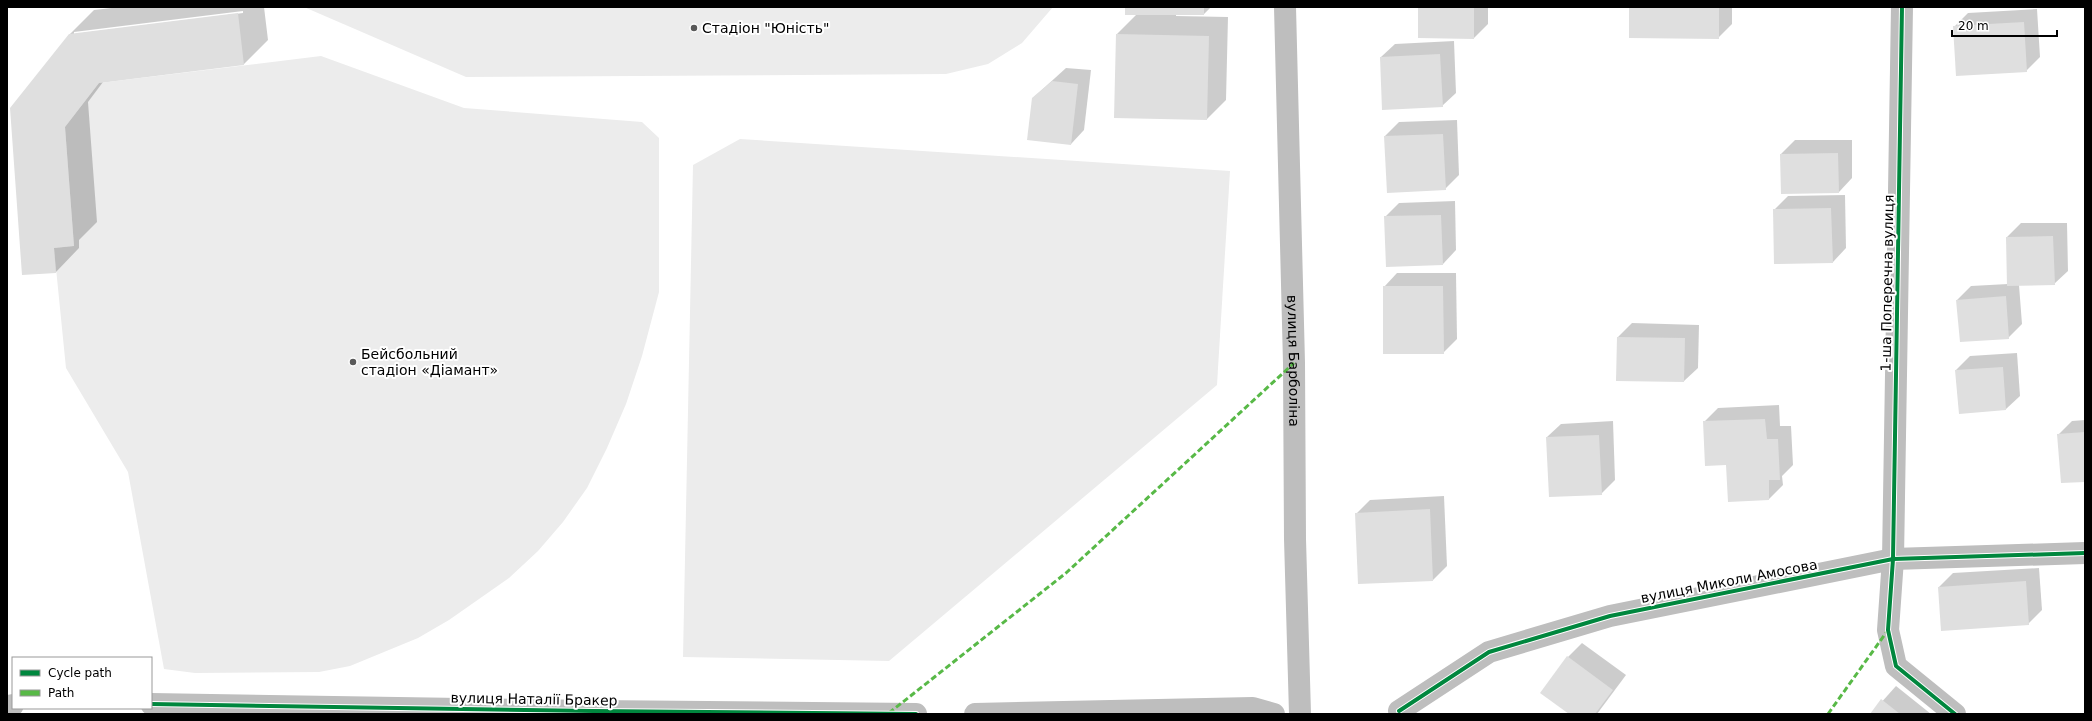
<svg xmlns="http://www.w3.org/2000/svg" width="2092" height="721" viewBox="0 0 2092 721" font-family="'DejaVu Sans',sans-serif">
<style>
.green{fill:#ececec}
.shadow{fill:#0003;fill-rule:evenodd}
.building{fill:#dfdfdf}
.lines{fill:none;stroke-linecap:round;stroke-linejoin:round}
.minor{stroke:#bebebe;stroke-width:22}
.quiet{stroke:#58b947;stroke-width:3;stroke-dasharray:6 3;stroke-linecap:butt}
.cycleway-casing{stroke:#fff;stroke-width:6}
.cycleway{stroke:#00873e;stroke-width:4}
.poi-dot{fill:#595959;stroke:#fff;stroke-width:1.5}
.labels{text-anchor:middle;stroke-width:4;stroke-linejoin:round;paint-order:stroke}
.poi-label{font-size:14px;fill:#000;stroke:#fff;text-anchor:start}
.street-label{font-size:14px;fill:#000;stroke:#fff}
</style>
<rect width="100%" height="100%" fill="#fff"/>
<g class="green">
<path d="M304 7H1053L1022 43 988 64 946 74 466 77Z"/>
<path d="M321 56 464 108 642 122 659 138V292L642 356 626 404 607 448 587 488 563 522 538 551 509 578 449 620 418 638 350 666 319 672 195 673 164 669 128 472 66 368 54 248 74 246 65 127 99 83Z"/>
<path d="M740 139 1230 171 1217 385 889 661 683 657 693 165Z"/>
</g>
<g class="shadow">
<path d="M120 7H264L268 40 244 64 103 82 88 102 97 222 79 240V248L56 272 23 274 70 34 94 10ZM243 11V13L74 34V32Z"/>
<path d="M1126 7H1211L1204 14H1176V16L1228 17 1226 100 1207 119 1117 34 1137 14Z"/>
<path d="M1419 7H1488V24L1474 38Z"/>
<path d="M1630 7H1732V24L1718 38Z"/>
<path d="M2037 9 2040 57 2026 71 1954 27 1968 13Z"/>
<path d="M1454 41 1456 93 1442 106 1381 57 1395 44Z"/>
<path d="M1066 68 1091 70 1084 130 1071 144 1033 98Z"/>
<path d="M1457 120 1459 175 1445 189 1385 136 1399 122Z"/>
<path d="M1795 140H1852V178L1839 192 1781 154Z"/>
<path d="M1845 195 1846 248 1833 262 1774 210 1788 196Z"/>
<path d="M1455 201 1456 250 1443 264 1385 217 1399 203Z"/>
<path d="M2021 223H2067L2068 271 2054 284 2019 285 2022 324 2008 338 1957 300 1971 286 2008 284 2007 237Z"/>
<path d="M1397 273H1456L1457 339 1443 353 1384 287Z"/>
<path d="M1632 323 1699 325 1698 368 1684 381 1617 380 1618 337Z"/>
<path d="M2017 353 2020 396 2006 409 1960 413 1956 370 1970 356Z"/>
<path d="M1779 405 1780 426H1791L1793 465 1782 476 1783 485 1769 499 1727 464 1704 422 1718 408Z"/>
<path d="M2085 420V481L2058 435 2072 421Z"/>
<path d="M1613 421 1615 480 1601 494 1547 437 1561 424Z"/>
<path d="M1444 496 1447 566 1433 580 1356 514 1370 500Z"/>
<path d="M2039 568 2042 610 2028 624 1939 587 1953 573Z"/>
<path d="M1582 643 1626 675 1597 714H1570L1568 657Z"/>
<path d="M1896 686 1931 714H1871Z"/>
</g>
<g class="building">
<rect x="1125" y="7" width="79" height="8"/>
<path d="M1418 7H1474V39L1418 38Z"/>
<path d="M1629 7H1719V39L1629 38Z"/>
<path d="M238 13 244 65 99 83 65 127 74 246 54 248 56 273 22 275 10 108 69 34Z"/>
<path d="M2024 22 2027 72 1956 76 1953 26Z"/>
<path d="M1116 34 1209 36 1207 120 1114 118Z"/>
<path d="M1440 54 1443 107 1382 110 1380 57Z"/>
<path d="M1052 81 1078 84 1071 145 1027 140 1032 98Z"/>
<path d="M1443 134 1446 190 1387 193 1384 136Z"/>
<path d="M1838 153 1839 193 1781 194 1780 154Z"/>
<path d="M1831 208 1833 263 1774 264 1773 209Z"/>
<path d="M1441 215 1443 265 1386 267 1384 216Z"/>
<path d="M2053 236 2055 285 2007 286 2006 237Z"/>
<path d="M1383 286H1443L1444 354H1383Z"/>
<path d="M2006 296 2009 339 1960 342 1956 300Z"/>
<path d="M1617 337 1685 338 1684 382 1616 381Z"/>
<path d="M2003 367 2006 410 1959 414 1955 370Z"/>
<path d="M1765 419 1767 439H1778L1780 480H1769V500L1728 502 1726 465 1705 466 1703 421Z"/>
<path d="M2085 432V482L2061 483 2057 434Z"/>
<path d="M1599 435 1602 495 1549 497 1546 437Z"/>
<path d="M1430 509 1433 581 1358 584 1355 513Z"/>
<path d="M2026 581 2029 625 1941 631 1938 587Z"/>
<path d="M1567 656 1613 690 1595 714H1569L1540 693Z"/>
<path d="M1881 699 1900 714H1870Z"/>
</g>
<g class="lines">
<g class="minor">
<path id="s1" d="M1285 7 1294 363 1295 539 1300 714"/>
<path d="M1902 7 1893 559 1888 630 1896 666 1955 714"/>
<path d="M151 704 593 711 916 714"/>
<path d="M7 706 13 705"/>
<path d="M1399 711 1489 652 1610 616 1893 559 2085 553"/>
<path d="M975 714 1253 708 1274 714"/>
</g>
<g class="quiet">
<path d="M889 713 1066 573 1294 363"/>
<path d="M1828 714 1888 630"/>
</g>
<defs>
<g id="cycleway">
<path d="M1902 7 1893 559 1888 630 1896 666 1955 714"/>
<path d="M151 704 593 711 916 714"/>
<path d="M1399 711 1489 652 1610 616 1893 559 2085 553"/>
</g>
</defs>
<use href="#cycleway" class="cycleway-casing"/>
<use href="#cycleway" class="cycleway"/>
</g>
<g class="poi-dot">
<circle cx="694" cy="28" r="4"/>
<circle cx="353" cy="362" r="4"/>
</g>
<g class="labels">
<g class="poi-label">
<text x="702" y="33">Стадіон "Юність"</text>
<text x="361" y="359">Бейсбольний<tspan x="361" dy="16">стадіон «Діамант»</tspan></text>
</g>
<g class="street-label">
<text transform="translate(1887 283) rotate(-89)" y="5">1-ша Поперечна вулиця</text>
<text dy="5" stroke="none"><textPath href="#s1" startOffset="354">вулиця Барболіна</textPath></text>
<text transform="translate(1729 581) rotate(-11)" y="5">вулиця Миколи Амосова</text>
<text transform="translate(534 699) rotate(1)" y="5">вулиця Наталії Бракер</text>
</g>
</g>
<rect width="2092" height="721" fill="none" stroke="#000000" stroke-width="16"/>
<rect x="12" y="657" width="140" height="52" fill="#ffffff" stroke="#999999"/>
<rect x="20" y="670" width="20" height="6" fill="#00873e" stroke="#999999"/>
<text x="48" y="677" font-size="12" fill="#000000">Cycle path</text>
<rect x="20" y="690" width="20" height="6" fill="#58b947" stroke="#999999"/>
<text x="48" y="697" font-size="12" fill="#000000">Path</text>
<path d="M1952 30v6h105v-6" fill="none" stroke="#000000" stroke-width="2"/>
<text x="1958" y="30" font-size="12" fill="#000000" stroke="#ffffff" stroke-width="3" paint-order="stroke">20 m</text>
</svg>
